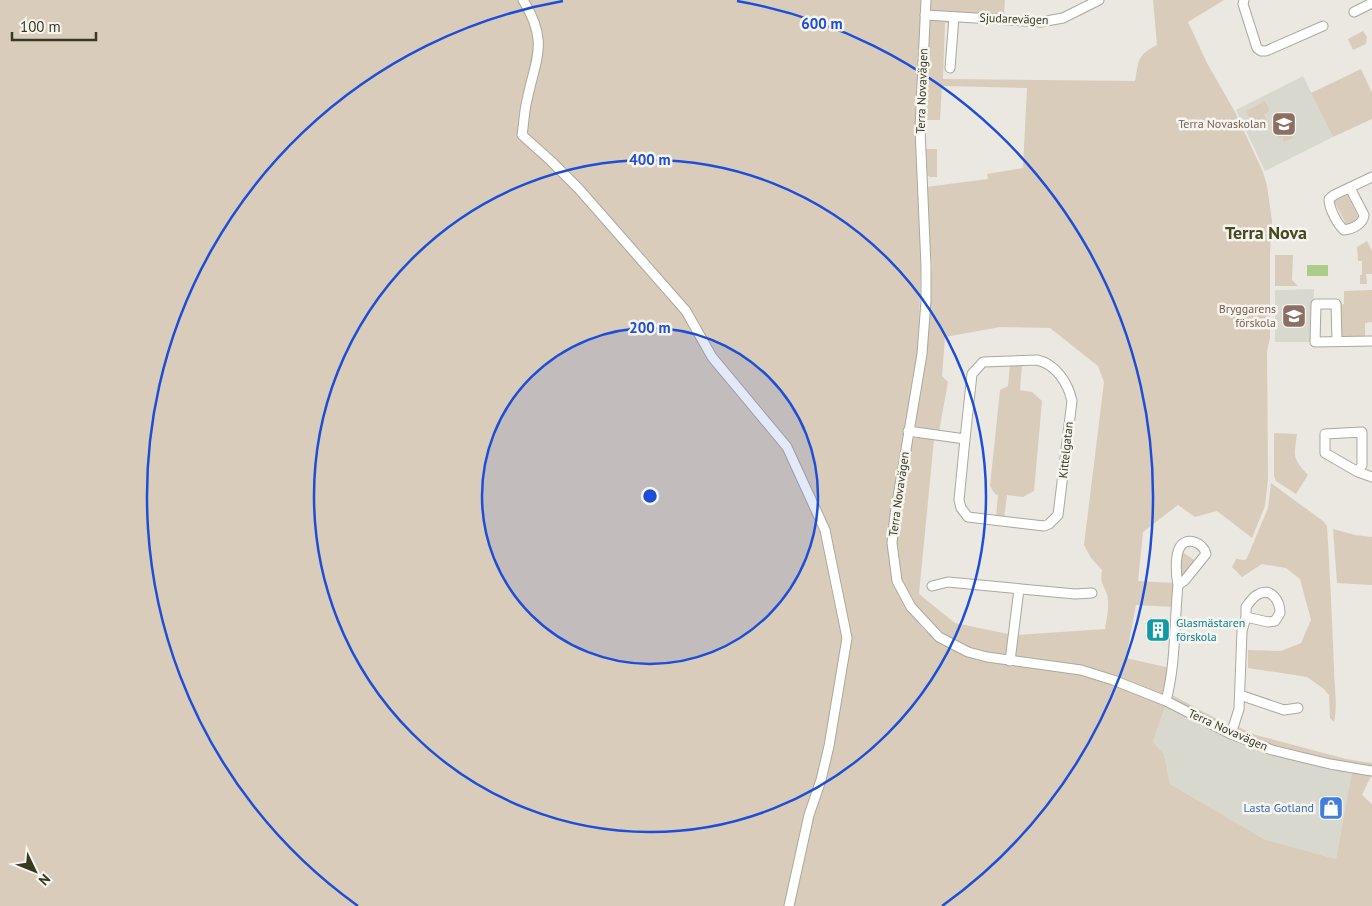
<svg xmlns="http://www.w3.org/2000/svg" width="1372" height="906" viewBox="0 0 1372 906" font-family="'PT Sans',sans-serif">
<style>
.built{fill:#d9d8ce}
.green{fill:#daccba}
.water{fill:#adcc8b}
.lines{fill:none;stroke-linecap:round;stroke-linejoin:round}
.minor-casing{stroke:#aaa99c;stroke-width:11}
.minor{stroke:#fff;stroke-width:9}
.ring{fill:none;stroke:#1d4ed8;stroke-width:2.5}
.labels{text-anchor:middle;stroke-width:5;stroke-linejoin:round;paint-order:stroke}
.street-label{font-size:12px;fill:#383922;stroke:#f7f5f0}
.education-label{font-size:12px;fill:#785e54;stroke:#f7f5f0;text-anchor:end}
.culture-label{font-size:12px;fill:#0d838f;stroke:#f7f5f0;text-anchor:start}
.shop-label{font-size:12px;fill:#366cbe;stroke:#f7f5f0;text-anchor:end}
.district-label{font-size:18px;font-weight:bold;fill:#46491f;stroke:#f7f5f0}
.centre{fill:#1d4ed8;stroke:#f7f5f0;stroke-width:2.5}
.ring-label{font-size:15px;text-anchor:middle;font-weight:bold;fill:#1d4ed8;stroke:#f7f5f0;stroke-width:5;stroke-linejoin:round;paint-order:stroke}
</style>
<rect width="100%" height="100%" fill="#eae8e0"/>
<g class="built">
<path d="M1303 76 1333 137 1265 171 1236 110Z"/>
<path d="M1314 289 1312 342H1275V290Z"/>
<path d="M1166 704 1229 737 1352 771 1336 859 1264 839 1170 784 1164 754 1153 742Z"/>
</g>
<g class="green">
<path d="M0 0H922L916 130 921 265 918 353 890 519 898 592 914 617 923 629 944 644 958 652 975 658 1066 670 1111 681 1166 704 1153 742 1164 754 1170 784 1264 839 1336 859 1352 771 1372 774 1362 795 1372 804V906H0Z"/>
<path d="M929 0H1005L1004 16 939 13 932 11 929 7Z"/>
<path d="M1153 0H1224L1188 22 1207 63 1235 112 1263 172 1267 186 1272 221 1270 253V338L1267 351 1268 479 1265 506 1252 538 1217 511 1195 517 1178 505 1143 532 1138 581 1175 583 1173 607 1136 605 1126 658 1170 668 1165 692 1162 694 1114 675 1056 662 1017 658 1013 654 1015 635 1105 629C1106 621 1109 610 1108 601 1107 586 1099 587 1102 570L1091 558 1084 545 1104 382 1098 366 1050 328 1000 327 945 337 942 376 948 382 939 432 920 430 915 428 913 422 932 267 926 187 988 179 987 174 1023 168 1027 88 942 86 940 120H924L928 22 930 19 949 20V23H945L943 79 1135 81C1139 60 1137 55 1157 45Z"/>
<path d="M1363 31 1367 37 1366 44 1353 50 1348 39Z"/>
<path d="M1361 69 1372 93V119L1333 137 1311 93Z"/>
<path d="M1265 101 1270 111 1264 114 1269 126 1257 132 1246 111Z"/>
<path d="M1285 124 1293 138 1284 142 1282 137 1279 139 1274 130Z"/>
<path d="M925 149H937V177H930L925 174Z"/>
<path d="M1347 192 1353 196 1349 198 1358 217 1362 215V216L1348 227 1342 224 1345 222 1336 205 1333 207V200Z"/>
<path d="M1367 241 1372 251V274H1366L1367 284H1360V275H1362V261H1358L1357 247Z"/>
<path d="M1275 255H1293L1292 280 1298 286H1275Z"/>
<path d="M1372 290V322L1365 323V336L1341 339 1340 305 1344 304V291Z"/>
<path d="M1022 364 1020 390 1032 392 1042 401 1034 491 1023 497 1007 495 1004 518 996 517 998 495 995 494 990 486 1000 390 1008 386 1010 365Z"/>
<path d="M1274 433 1297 434C1294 456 1292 458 1308 475L1296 494 1276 481 1274 476Z"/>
<path d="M917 436 934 439 919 594 955 623 1008 634 1006 655 1002 657C992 656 980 655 972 651 929 632 899 598 896 550 894 518 906 473 911 441Z"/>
<path d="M1271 483 1323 521 1327 526C1330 573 1332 621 1334 668 1334 687 1338 704 1334 722L1330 718 1329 695 1324 689 1307 677 1248 668V650L1281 651 1301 643 1311 620 1300 579 1286 568 1262 564 1242 577 1232 567 1236 559 1245 560 1247 558 1268 508Z"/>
<path d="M1333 529 1355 535 1372 537V585L1337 583Z"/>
<path d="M1182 552 1196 561 1184 578 1180 577 1181 553Z"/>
<path d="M1172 695 1230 726 1223 727 1176 703 1173 699Z"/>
<path d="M1236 726 1256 735 1346 759 1372 763V768L1284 751 1238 734 1235 731Z"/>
</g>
<rect class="water" x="1307" y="265" width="21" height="11"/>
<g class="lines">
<defs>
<g id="minor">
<path d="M523 0C549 42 536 57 527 100 524 112 524 123 522 135L551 161 579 189 686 311 712 357 787 447 825 530 847 638 829 746 821 780 809 815 789 906"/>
<path d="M926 0 920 129 926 266V301L922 354 895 515 892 543 897 581 911 607 939 637 968 652 987 657 1081 670 1113 680 1166 701 1231 734 1272 750 1330 764 1372 771"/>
<path d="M1244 0 1243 4 1257 48 1261 51H1266L1323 26"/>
<path d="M1354 12 1372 3"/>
<path d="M925 15 1041 22 1063 18 1099 0"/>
<path d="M950 68 954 17"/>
<path d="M1350 188 1364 215C1363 224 1353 229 1344 230 1337 224 1329 208 1329 199L1334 195 1372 177"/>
<path d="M1337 341 1336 304H1316L1315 342 1372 341"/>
<path d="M908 431 965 439 959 500 961 508 968 517 1044 526 1049 524 1058 515 1072 401C1068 383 1056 364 1037 360L983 362 972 374 965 439"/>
<path d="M1358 472 1325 453V434L1362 432V465L1358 472 1372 477"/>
<path d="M932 586 948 582 1075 594 1092 593"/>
<path d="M1010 661 1019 589"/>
<path d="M1240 695 1284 710 1298 708"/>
<path d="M1166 701C1176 663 1174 624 1178 585L1185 580 1206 554C1203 542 1185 535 1179 549 1175 558 1176 575 1178 585"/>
<path d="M1231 734 1239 709 1242 631 1246 617V607C1249 603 1253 597 1257 595 1271 586 1280 601 1280 613L1275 621 1268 622 1246 617"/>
</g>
</defs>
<use href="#minor" class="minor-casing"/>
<use href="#minor" class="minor"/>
</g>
<circle cx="650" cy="496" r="168" fill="#1d4ed8" fill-opacity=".12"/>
<g class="ring">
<circle cx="650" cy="496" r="168"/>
<circle cx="650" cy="496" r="336"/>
<path d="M358 906A503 503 0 0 1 563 1M737 1A503 503 0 0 1 942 906"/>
</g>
<defs>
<symbol id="school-square" viewBox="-11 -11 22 22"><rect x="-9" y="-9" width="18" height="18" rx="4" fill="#8d6e63" stroke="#f7f5f0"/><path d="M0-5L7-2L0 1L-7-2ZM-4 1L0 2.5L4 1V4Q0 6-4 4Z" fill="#fff"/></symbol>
<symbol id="building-square" viewBox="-11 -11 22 22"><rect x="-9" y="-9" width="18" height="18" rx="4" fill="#0f9aa8" stroke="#f7f5f0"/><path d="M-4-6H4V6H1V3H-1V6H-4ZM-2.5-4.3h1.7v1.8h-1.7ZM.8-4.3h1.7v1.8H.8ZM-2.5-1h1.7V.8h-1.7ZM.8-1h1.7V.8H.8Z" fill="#fff"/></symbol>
<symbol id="shop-square" viewBox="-11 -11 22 22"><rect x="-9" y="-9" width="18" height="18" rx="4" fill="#3f7fe0" stroke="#f7f5f0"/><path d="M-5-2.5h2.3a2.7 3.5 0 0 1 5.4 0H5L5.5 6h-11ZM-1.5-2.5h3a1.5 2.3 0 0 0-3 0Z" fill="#fff"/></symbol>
</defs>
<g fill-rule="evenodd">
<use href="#school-square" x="1270" y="110" width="28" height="28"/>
<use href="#school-square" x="1280" y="302" width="28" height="28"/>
<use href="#building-square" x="1144" y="616" width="28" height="28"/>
<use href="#shop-square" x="1317" y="794" width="28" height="28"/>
</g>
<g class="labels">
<g class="street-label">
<text transform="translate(1014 19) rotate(2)" y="4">Sjudarevägen</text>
<text transform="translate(922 91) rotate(-88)" y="4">Terra Novavägen</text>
<text transform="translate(1066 450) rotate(-84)" y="4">Kittelgatan</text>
<text transform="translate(899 494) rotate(-82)" y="4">Terra Novavägen</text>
<text transform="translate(1228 730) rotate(24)" y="4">Terra Novavägen</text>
</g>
<g class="education-label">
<text x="1266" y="128">Terra Novaskolan</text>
<text x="1276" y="313">Bryggarens<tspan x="1276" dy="14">förskola</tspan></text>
</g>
<g class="culture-label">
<text x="1176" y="627">Glasmästaren<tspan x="1176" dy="14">förskola</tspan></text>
</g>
<g class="shop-label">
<text x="1314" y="812">Lasta Gotland</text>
</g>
<g class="district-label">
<text x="1266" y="239">Terra Nova</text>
</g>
</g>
<circle cx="650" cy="496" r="8" class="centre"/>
<g class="ring-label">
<text x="822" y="29">600 m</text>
<text x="650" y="165">400 m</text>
<text x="650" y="333">200 m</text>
</g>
<g transform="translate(35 871) rotate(133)" stroke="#f7f5f0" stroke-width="4" paint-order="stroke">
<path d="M0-4L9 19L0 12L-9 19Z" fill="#383922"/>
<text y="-8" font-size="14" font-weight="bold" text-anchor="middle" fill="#383922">N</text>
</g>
<path d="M12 32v8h84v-8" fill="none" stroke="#383922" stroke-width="2.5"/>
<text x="20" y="32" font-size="15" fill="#383922" stroke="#f7f5f0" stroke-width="4" paint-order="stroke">100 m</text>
</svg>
